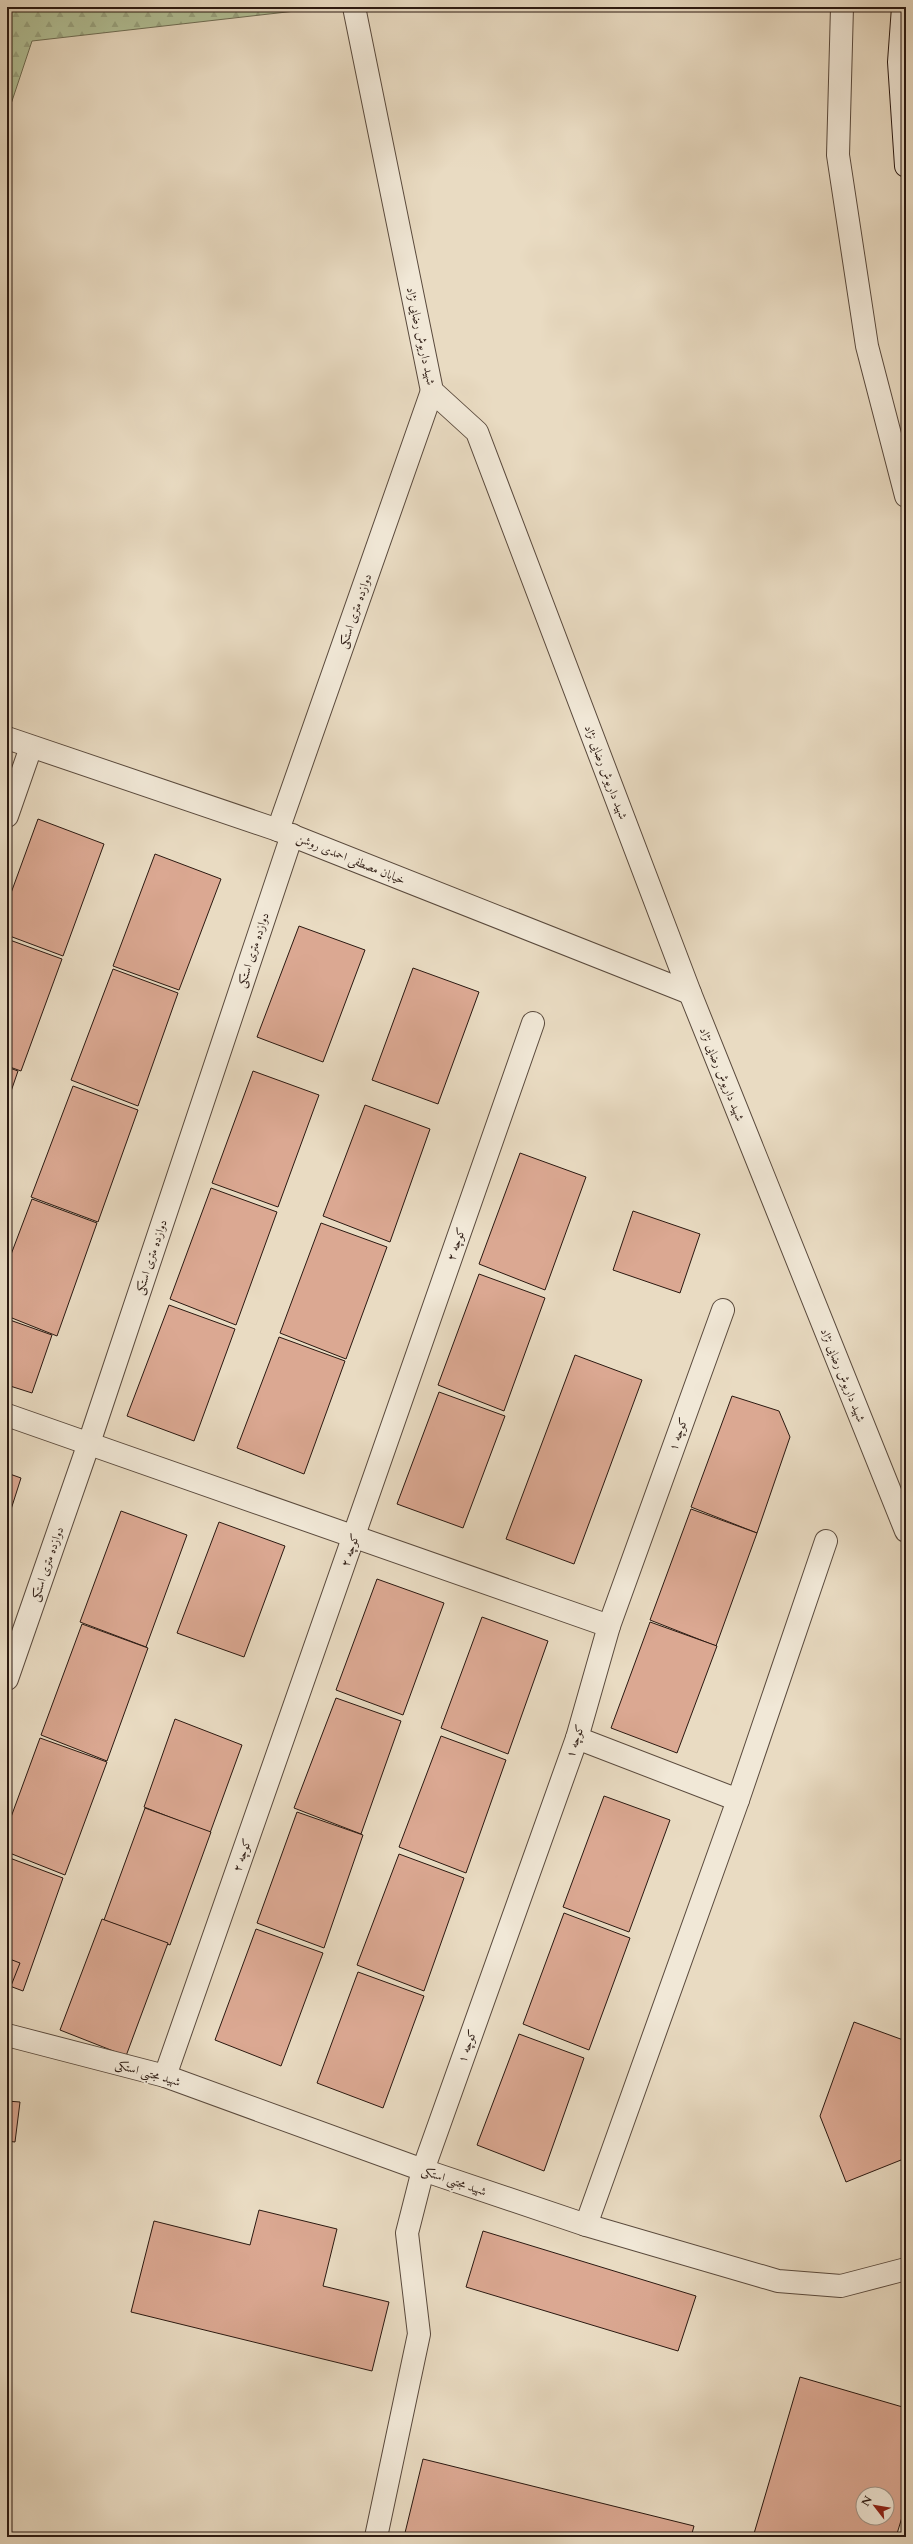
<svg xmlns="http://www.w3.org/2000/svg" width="913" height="2544" viewBox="0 0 913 2544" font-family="Cardo,Amiri,serif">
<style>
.forest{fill:url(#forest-firs);stroke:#6e6d54}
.building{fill:#dba892;stroke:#2b1911;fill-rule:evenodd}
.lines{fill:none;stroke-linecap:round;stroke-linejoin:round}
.street-casing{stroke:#5a4a3d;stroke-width:24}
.secondary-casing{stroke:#2b1911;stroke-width:24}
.street{stroke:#f1e8d7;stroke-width:22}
.secondary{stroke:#f1e8d7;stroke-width:22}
.labels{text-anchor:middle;stroke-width:4;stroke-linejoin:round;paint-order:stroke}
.street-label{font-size:12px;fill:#2b1911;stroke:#f1e8d7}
</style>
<defs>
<pattern id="forest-firs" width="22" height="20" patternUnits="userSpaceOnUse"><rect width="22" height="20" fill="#b2c197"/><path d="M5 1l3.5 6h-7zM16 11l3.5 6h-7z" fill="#99a581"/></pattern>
</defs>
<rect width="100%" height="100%" fill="#e9dbc2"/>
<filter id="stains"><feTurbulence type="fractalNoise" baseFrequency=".005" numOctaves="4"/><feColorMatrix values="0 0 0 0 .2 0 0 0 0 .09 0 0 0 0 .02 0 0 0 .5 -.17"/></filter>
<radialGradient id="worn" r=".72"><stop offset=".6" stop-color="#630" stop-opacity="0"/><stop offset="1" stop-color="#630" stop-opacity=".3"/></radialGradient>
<path class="forest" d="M7 7H313V9L32 41 7 116Z"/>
<g class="building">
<path d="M38 819 104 844 63 956 7 935V904Z"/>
<path d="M155 854 221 879 179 990 113 966Z"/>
<path d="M299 926 365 950 323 1062 257 1037Z"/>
<path d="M7 939 62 959 21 1071 7 1066Z"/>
<path d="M413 968 479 992 438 1104 372 1080Z"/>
<path d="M113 969 178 993 138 1106 71 1080Z"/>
<path d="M7 1067 18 1071 7 1103Z"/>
<path d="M253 1071 319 1095 278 1207 212 1183Z"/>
<path d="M73 1086 138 1110 98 1222 31 1197Z"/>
<path d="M365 1105 430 1129 390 1242 323 1216Z"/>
<path d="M520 1153 586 1177 545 1290 479 1264Z"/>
<path d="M211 1188 277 1212 236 1325 170 1299Z"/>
<path d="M32 1199 97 1223 57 1336 7 1316V1265Z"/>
<path d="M633 1211 700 1234 680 1293 613 1270Z"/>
<path d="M321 1223 387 1247 346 1359 280 1333Z"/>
<path d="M479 1274 545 1298 504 1411 438 1385Z"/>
<path d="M169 1305 235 1329 194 1441 127 1416Z"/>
<path d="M7 1319 52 1335 32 1393 7 1385Z"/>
<path d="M279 1337 345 1361 304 1474 237 1448Z"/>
<path d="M575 1355 642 1380 574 1564 506 1539Z"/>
<path d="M439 1392 505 1416 463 1528 397 1504Z"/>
<path d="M732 1396 779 1411 790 1437 757 1533 691 1507Z"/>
<path d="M7 1473 21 1478 7 1522Z"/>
<path d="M691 1509 757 1533 716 1646 650 1620Z"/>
<path d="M121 1511 187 1535 146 1647 80 1622Z"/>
<path d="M219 1522 285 1546 244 1657 177 1633Z"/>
<path d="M377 1579 444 1603 403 1715 336 1690Z"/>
<path d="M482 1617 548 1641 508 1754 441 1728Z"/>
<path d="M650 1622 717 1646 677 1753 611 1728Z"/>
<path d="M82 1624 148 1648 107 1761 41 1735Z"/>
<path d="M336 1698 401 1721 361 1834 294 1808Z"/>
<path d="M175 1719 242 1745 210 1833 144 1807Z"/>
<path d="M441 1736 506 1760 466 1873 399 1847Z"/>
<path d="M40 1738 107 1762 65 1875 7 1852V1828Z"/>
<path d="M604 1796 670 1820 629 1932 563 1907Z"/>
<path d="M145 1808 211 1832 170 1945 104 1920Z"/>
<path d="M297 1812 363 1835 324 1948 257 1923Z"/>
<path d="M399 1854 464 1878 424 1991 357 1965Z"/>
<path d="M7 1857 63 1878 23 1991 7 1985Z"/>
<path d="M564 1913 630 1938 589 2050 523 2024Z"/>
<path d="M102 1919 168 1943 126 2056 60 2030Z"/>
<path d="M256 1929 323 1953 281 2066 215 2040Z"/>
<path d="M7 1958 20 1963 7 1996Z"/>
<path d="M358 1972 424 1996 383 2108 317 2083Z"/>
<path d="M854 2022 906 2041V2158L846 2182 820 2116Z"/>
<path d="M519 2034 584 2058 544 2171 477 2145Z"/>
<path d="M7 2101 20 2102 15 2142 7 2141Z"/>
<path d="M259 2210 337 2229 323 2286 389 2302 372 2371 131 2312 154 2221 250 2245Z"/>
<path d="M483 2231 696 2296 678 2351 466 2287Z"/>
<path d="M800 2377 906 2408V2504L896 2537H753ZM863 2494H887V2518H863Z"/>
<path d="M423 2459 694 2526 691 2537H404Z"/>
</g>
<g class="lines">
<defs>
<g id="street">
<path d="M354 7 432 391 477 432 690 993 906 1531"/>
<path d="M842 7 838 155 867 346 906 496"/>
<path d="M7 738 278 830 690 993"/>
<path d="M7 816 31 747"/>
<path d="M278 830 432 391"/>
<path d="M7 1415 609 1626"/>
<path d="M7 1679 89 1443 292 835"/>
<path d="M577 1738 738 1800"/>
<path d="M7 2035 165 2076 423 2170 586 2225 778 2281 841 2286 906 2269"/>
<path d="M165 2076 533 1023"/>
<path d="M586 2225 738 1800 826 1541"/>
<path d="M376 2537 419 2334 407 2233 423 2170 577 1738 609 1626 723 1310"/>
</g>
<path id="secondary" d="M903 7 899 62 906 166"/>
</defs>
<use href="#street" class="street-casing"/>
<use href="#secondary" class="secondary-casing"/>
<use href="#street" class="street"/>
<use href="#secondary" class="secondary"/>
</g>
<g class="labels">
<g class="street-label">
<text transform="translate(421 336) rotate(78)" y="4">شهید داریوش رضایی نژاد</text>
<text transform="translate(355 611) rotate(-71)" y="4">دوازده متری استکی</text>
<text transform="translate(606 772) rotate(69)" y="4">شهید داریوش رضایی نژاد</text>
<text transform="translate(351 859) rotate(22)" y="4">خیابان مصطفی احمدی روشن</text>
<text transform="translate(253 950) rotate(-72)" y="4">دوازده متری استکی</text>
<text transform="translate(722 1074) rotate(68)" y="4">شهید داریوش رضایی نژاد</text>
<text transform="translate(456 1244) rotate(-71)" y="4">کوچه ۲</text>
<text transform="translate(151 1257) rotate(-72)" y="4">دوازده متری استکی</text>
<text transform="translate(843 1375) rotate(68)" y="4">شهید داریوش رضایی نژاد</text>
<text transform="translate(678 1434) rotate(-70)" y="4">کوچه ۱</text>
<text transform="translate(350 1550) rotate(-71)" y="4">کوچه ۲</text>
<text transform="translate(47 1564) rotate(-71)" y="4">دوازده متری استکی</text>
<text transform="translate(575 1741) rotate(-72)" y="4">کوچه ۱</text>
<text transform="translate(242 1855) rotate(-71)" y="4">کوچه ۲</text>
<text transform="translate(467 2046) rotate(-70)" y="4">کوچه ۱</text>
<text transform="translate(148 2073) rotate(16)" y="4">شهید مجتبی استکی</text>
<text transform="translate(454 2181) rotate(19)" y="4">شهید مجتبی استکی</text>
</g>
</g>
<rect width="913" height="2544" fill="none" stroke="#e9dbc2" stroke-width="24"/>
<rect x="8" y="8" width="897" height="2528" fill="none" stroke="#2b1911" stroke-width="2"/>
<rect x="12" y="12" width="889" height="2520" fill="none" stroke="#2b1911"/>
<g transform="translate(875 2506) rotate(301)"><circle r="19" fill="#f1e8d7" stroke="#a29588"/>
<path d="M0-3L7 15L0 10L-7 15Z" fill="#8f2418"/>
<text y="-6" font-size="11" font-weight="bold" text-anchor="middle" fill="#2b1911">N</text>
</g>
<rect width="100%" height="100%" filter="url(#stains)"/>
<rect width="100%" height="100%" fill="url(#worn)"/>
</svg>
